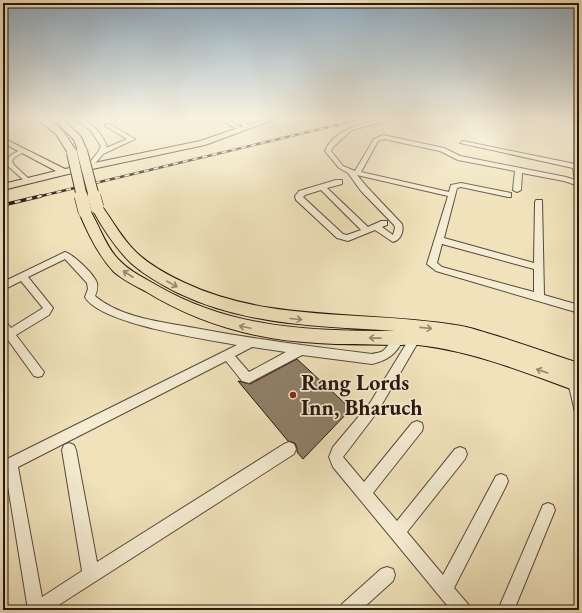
<svg xmlns="http://www.w3.org/2000/svg" width="582" height="613" viewBox="0 0 582 613" font-family="'EB Garamond',serif">
<style>
.building{fill:#908169;stroke:#271610}
.lines{fill:none;stroke-linecap:round;stroke-linejoin:round}
.minor-casing{stroke:#59493b;stroke-width:2}
.major-casing{stroke:#271610;stroke-width:2}
.highway-casing{stroke:#271610;stroke-width:2}
.minor{fill:#f5edd3;fill-rule:evenodd}
.major{fill:#f0e3bb;fill-rule:evenodd}
.highway{fill:#f0e3bb;fill-rule:evenodd}
.rail-far1-casing{stroke:#271610;stroke-width:2.5}
.rail-casing{stroke:#271610;stroke-width:3.5}
.rail-far1{stroke:#f5edd3;stroke-width:1.5;stroke-dasharray:5;stroke-linecap:butt}
.rail{stroke:#f5edd3;stroke-width:2;stroke-dasharray:6;stroke-linecap:butt}
.highway-bridge-far1-casing{stroke:#271610;stroke-width:12;stroke-linecap:butt}
.highway-bridge-casing{stroke:#271610;stroke-width:14;stroke-linecap:butt}
.highway-bridge-far1{stroke:#f0e3bb;stroke-width:10}
.highway-bridge{stroke:#f0e3bb;stroke-width:13}
.oneway{stroke:#96876e}
.poi-dot{fill:#8f2418;stroke:#f5edd3;stroke-width:1.5}
.labels{text-anchor:middle;stroke-width:3.5;stroke-linejoin:round;paint-order:stroke}
.near-poi-label{font-size:22px;font-weight:bold;fill:#271610;stroke:#f5edd3;text-anchor:start}
</style>
<rect width="100%" height="100%" fill="#f0e3bb"/>
<filter id="stains"><feTurbulence type="fractalNoise" baseFrequency=".005" numOctaves="4"/><feColorMatrix values="0 0 0 0 .2 0 0 0 0 .09 0 0 0 0 .02 0 0 0 .5 -.17"/></filter>
<radialGradient id="worn" r=".72"><stop offset=".6" stop-color="#630" stop-opacity="0"/><stop offset="1" stop-color="#630" stop-opacity=".3"/></radialGradient>
<path class="building" d="M297 359 351 409 303 459 297 452V448L295 443 288 441 238 381 250 384Z"/>
<g class="lines">
<defs>
<g id="minor">
<path d="M74 118C89 117 102 134 107 146L106 148 127 139 105 126V124H109L135 139 103 154 92 167H88L87 166 98 152 101 146 91 131Z"/>
<path d="M217 118H224L244 129 239 130Z"/>
<path d="M242 118H248L245 122 249 127 248 128H244L239 122Z"/>
<path d="M389 118H398L352 130 333 147 331 151 343 166 355 171 374 139 383 135 444 148 460 156 566 177 575 180 573 168 460 143 463 141 575 164 579 166V186L564 181 522 173 521 190 517 192 513 190 515 171 458 160 440 151 384 139 378 141 361 172 449 192 451 185 461 183 511 193V197H508L461 187 457 188 444 238 534 263 535 202 536 200H542L544 295 579 305V313L436 271 427 264 448 196 357 175 367 187 402 224C404 231 401 240 393 242L375 230 348 241 337 238 296 200 295 196 299 191 336 180H342V184L327 188 368 227 381 221H387V225L382 227 393 235 395 228 394 225 361 191 348 173 339 168 325 151C335 127 367 123 389 118ZM321 190 361 230 347 235 343 234 303 197 305 195ZM442 244 534 269V292L442 267 437 263Z"/>
<path d="M22 149 24 150V152L15 157 12 161 14 165 31 181 27 183 9 167 6 161 11 155Z"/>
<path d="M65 252C73 254 95 275 97 283 98 288 97 291 95 296 121 318 162 322 195 328 254 339 313 347 372 354 376 353 381 353 384 350 391 344 393 331 403 335L404 338C397 353 389 360 372 364L302 355 249 383 242 381 226 361 18 467 42 597 82 571 62 450 64 445 69 443 74 445 76 450 97 562 284 444 289 442 294 444 296 449 294 454 51 610H28L6 474 3 475V461L237 345C205 339 100 324 85 297L88 289 87 283 65 259 28 277 53 308 49 315 16 335 44 372 42 376 38 377 34 376 8 340 3 342V322L7 323 11 328 43 308 21 281 3 290V282ZM252 347 286 352 249 372 235 356Z"/>
<path d="M415 335 419 336 420 339 378 411 343 457 364 482 412 423 417 421 422 423 423 427 422 431 373 493 397 521 455 449 460 447 465 449 467 454 465 459 407 532 443 575 496 476 501 474 506 476 508 481 506 486 454 588 468 604 470 610H451L333 467 329 457 333 447 370 403 411 336Z"/>
<path d="M574 377 579 380V414L575 412 568 382 570 378Z"/>
<path d="M548 503 553 505 555 510 514 610H498L543 505Z"/>
<path d="M387 567 393 569 395 575 393 581 361 610H340L342 604 381 569Z"/>
</g>
<path id="major" d="M268 118H278L205 145 64 175 3 190V184L56 171 3 143V138L65 169 200 141Z"/>
<g id="highway">
<path d="M35 118C55 116 68 137 77 153L75 155H69L56 134Z"/>
<path d="M62 120 65 121 81 137 87 151 85 153H79L74 140 58 123Z"/>
<path d="M97 204 101 205C113 221 122 239 137 253 151 266 168 275 185 283 271 323 364 310 455 325 466 326 477 330 487 333 518 342 548 353 579 363V392C529 374 478 353 426 346 415 344 403 345 392 345 367 344 342 345 317 343 255 340 197 323 145 291 134 285 123 280 114 272 98 255 88 234 79 212L81 209H89C100 226 104 244 118 259 129 271 144 278 158 286 233 329 311 331 395 331 321 326 247 326 178 293 162 285 146 276 132 264 115 248 102 227 91 207L93 205Z"/>
</g>
</defs>
<use href="#minor" class="minor-casing"/>
<use href="#major" class="major-casing"/>
<use href="#highway" class="highway-casing"/>
<use href="#minor" class="minor"/>
<use href="#major" class="major"/>
<use href="#highway" class="highway"/>
<defs>
<path id="rail-far1" d="M37 197 366 118"/>
<path id="rail" d="M3 205 41 196"/>
</defs>
<use href="#rail-far1" class="rail-far1-casing"/>
<use href="#rail" class="rail-casing"/>
<use href="#rail-far1" class="rail-far1"/>
<use href="#rail" class="rail"/>
<defs>
<g id="highway-bridge-far1">
<path d="M82 151 94 197"/>
<path d="M72 153 82 197"/>
</g>
<g id="highway-bridge">
<path d="M81 196 85 212"/>
<path d="M94 196 97 207"/>
</g>
</defs>
<use href="#highway-bridge-far1" class="highway-bridge-far1-casing"/>
<use href="#highway-bridge" class="highway-bridge-casing"/>
<use href="#highway-bridge-far1" class="highway-bridge-far1"/>
<use href="#highway-bridge" class="highway-bridge"/>
</g>
<defs><path id="oneway-shaft" d="M-6 0H5M1.5-3L5.5 0L1.5 3" fill="none" stroke-width="1.6" stroke-linecap="round" stroke-linejoin="round"/></defs>
<g class="oneway">
<use href="#oneway-shaft" transform="translate(128 274) rotate(-147)"/>
<use href="#oneway-shaft" transform="translate(172 284) rotate(29)"/>
<use href="#oneway-shaft" transform="translate(296 319) rotate(5)"/>
<use href="#oneway-shaft" transform="translate(245 327) rotate(-168)"/>
<use href="#oneway-shaft" transform="translate(426 328) rotate(6)"/>
<use href="#oneway-shaft" transform="translate(375 338) rotate(-179)"/>
<use href="#oneway-shaft" transform="translate(542 371) rotate(-161)"/>
</g>
<linearGradient id="sky" x2="0" y2="1"><stop stop-color="#90abbf"/><stop offset="0.58" stop-color="#f8f2e0"/><stop offset="1" stop-color="#f8f2e0" stop-opacity="0"/></linearGradient>
<rect width="582" height="204" fill="url(#sky)"/>
<circle class="poi-dot" cx="293" cy="395" r="4"/>
<g class="labels">
<g class="near-poi-label">
<text x="301" y="390">Rang Lords<tspan x="301" dy="25">Inn, Bharuch</tspan></text>
</g>
</g>
<rect width="582" height="613" fill="none" stroke="#f0e3bb" stroke-width="16"/>
<rect x="4" y="4" width="574" height="605" fill="none" stroke="#271610" stroke-width="2"/>
<rect x="8" y="8" width="566" height="597" fill="none" stroke="#271610"/>
<rect width="100%" height="100%" filter="url(#stains)"/>
<rect width="100%" height="100%" fill="url(#worn)"/>
</svg>
